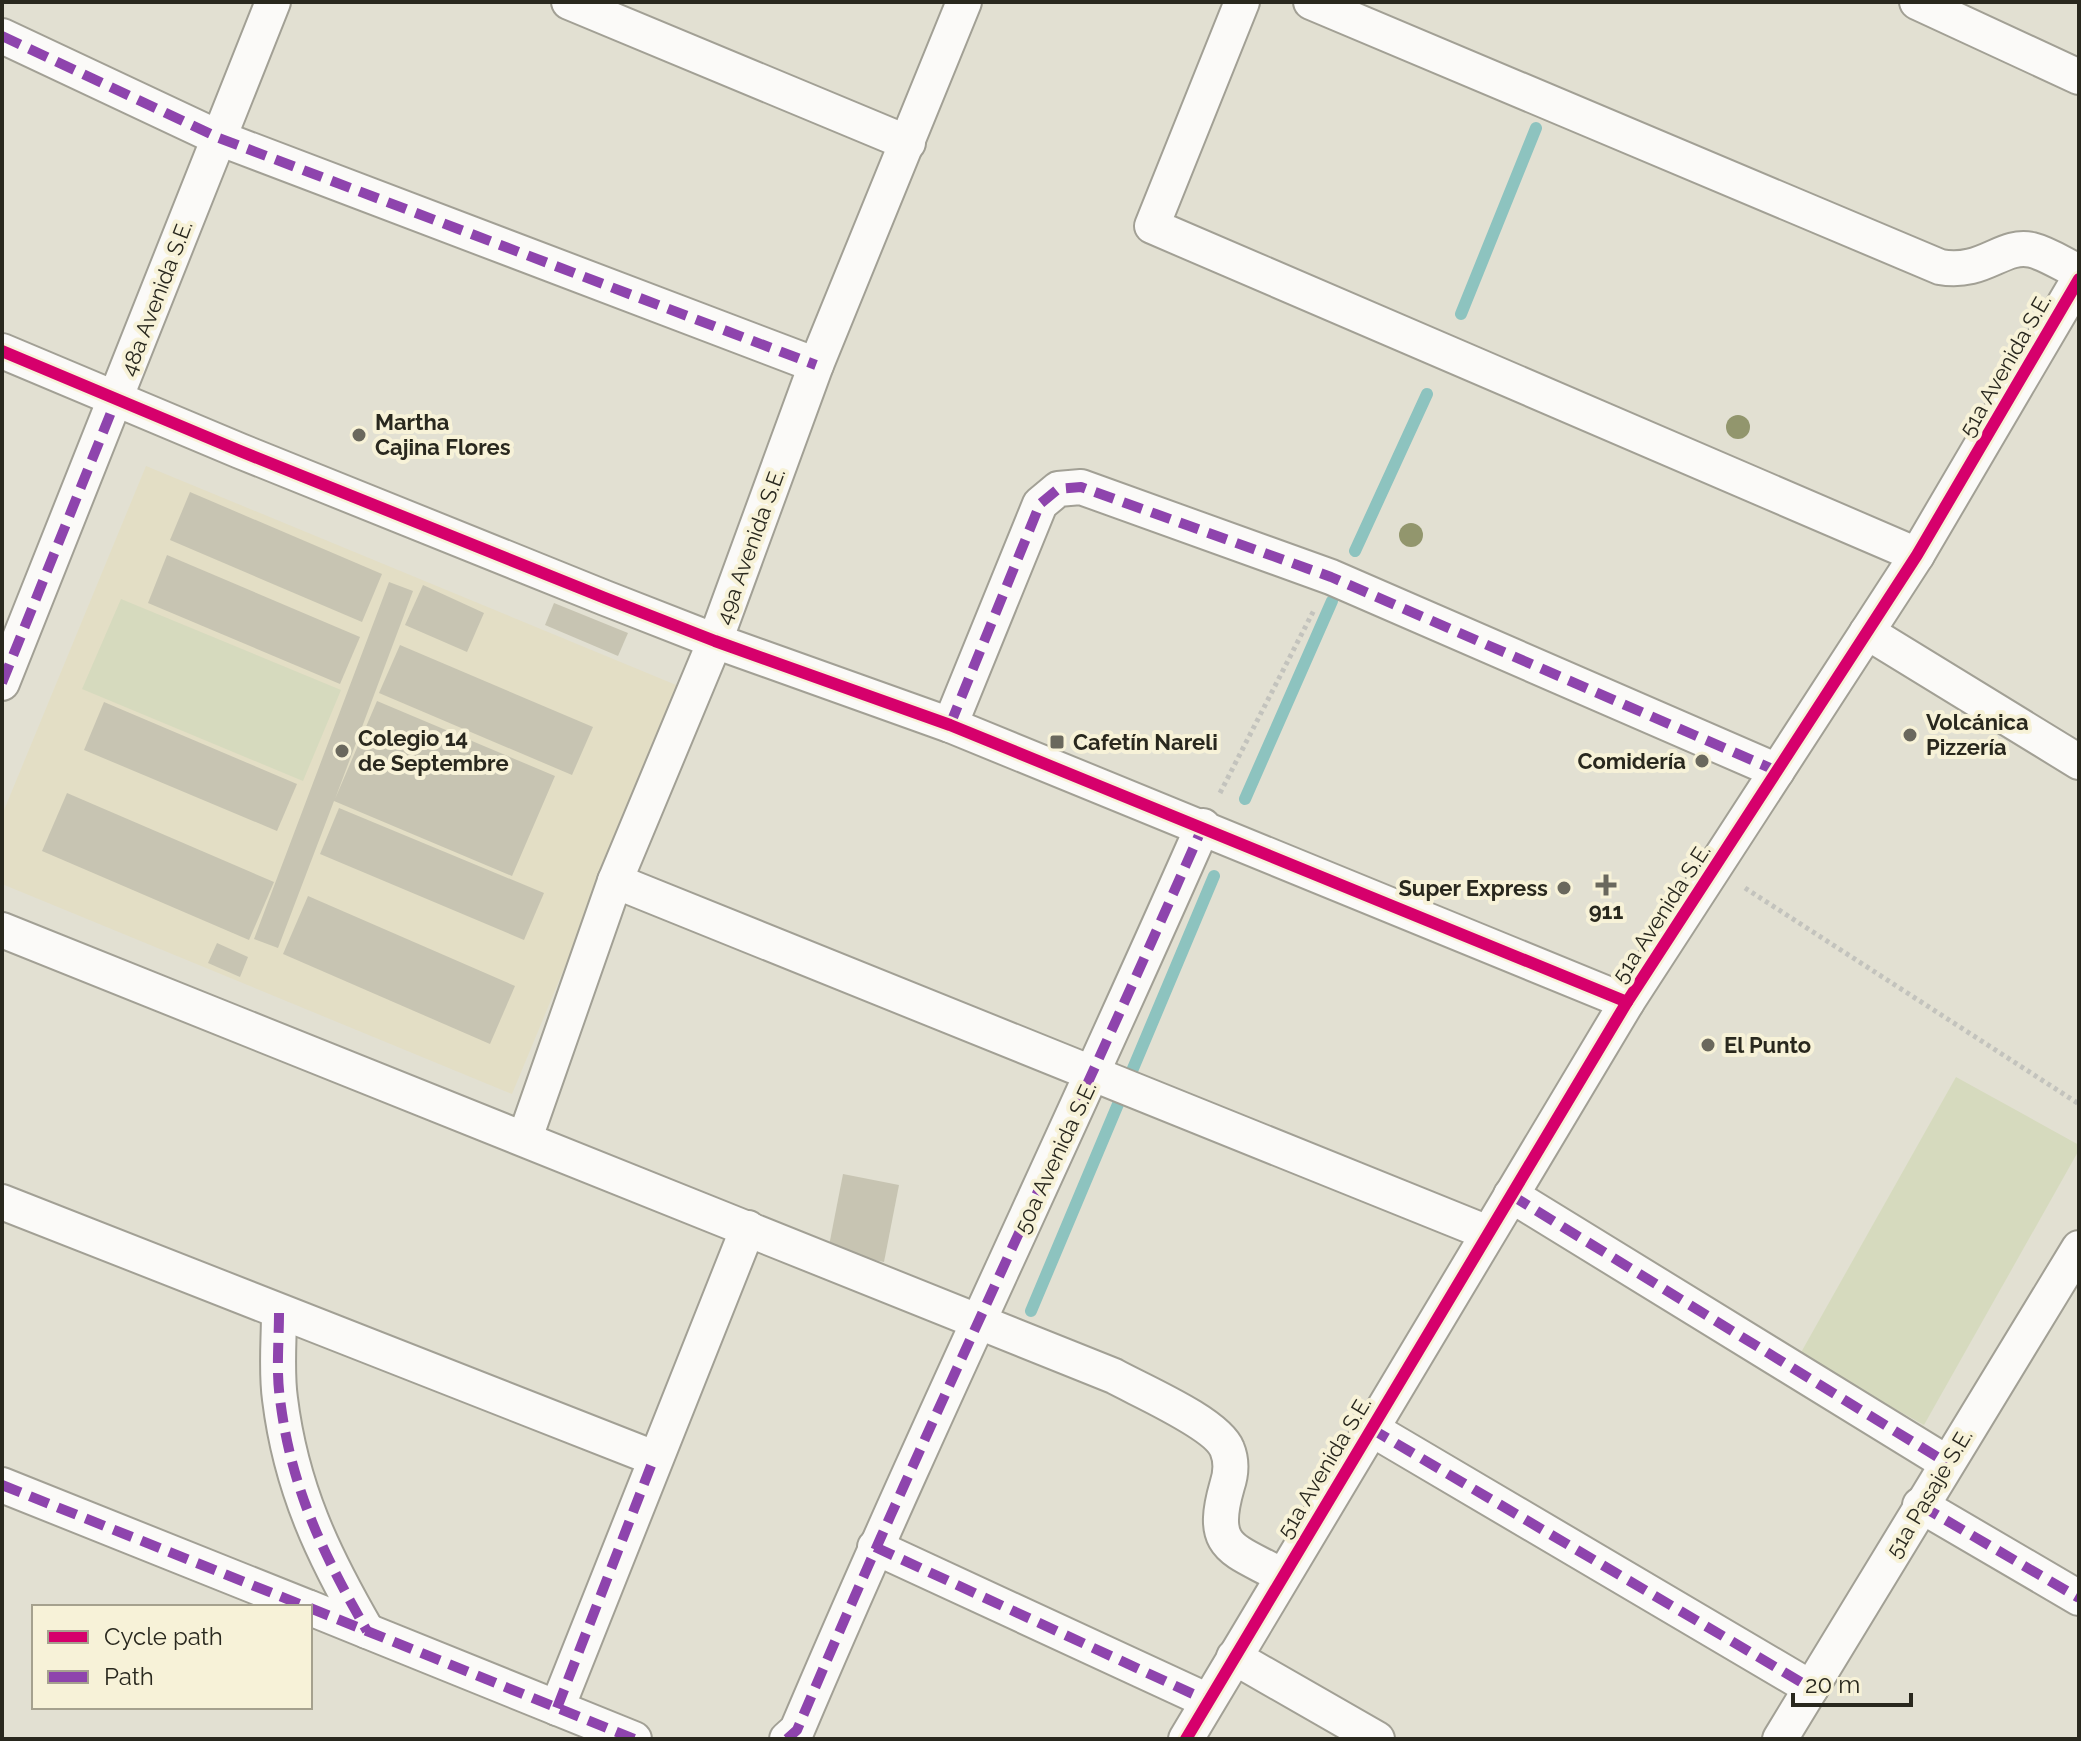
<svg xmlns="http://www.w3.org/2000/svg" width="2081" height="1741" viewBox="0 0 2081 1741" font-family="Raleway,sans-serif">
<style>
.built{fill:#e3dec5}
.green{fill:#d6dabe}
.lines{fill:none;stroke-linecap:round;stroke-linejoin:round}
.stream{stroke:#8dc3bf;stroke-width:12}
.building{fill:#c7c4b2}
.minor-casing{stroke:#a2a095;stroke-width:38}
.path{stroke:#c3c3bd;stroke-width:5;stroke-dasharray:4 4;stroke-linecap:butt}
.minor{stroke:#fbfaf8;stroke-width:34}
.quiet{stroke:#8e44ad;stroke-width:10;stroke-dasharray:20 10;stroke-linecap:butt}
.cycleway-casing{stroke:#f7f2d8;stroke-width:17}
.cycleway{stroke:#d6006c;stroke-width:12}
.tree{fill:#92966d}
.poi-dot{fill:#6a685d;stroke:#f7f2d8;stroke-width:3}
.labels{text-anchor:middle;stroke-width:8;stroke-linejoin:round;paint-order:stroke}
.street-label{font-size:22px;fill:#29281e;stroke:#f7f2d8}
.poi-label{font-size:22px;font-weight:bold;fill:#29281e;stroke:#f7f2d8;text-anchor:start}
</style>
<rect width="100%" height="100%" fill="#e2e0d2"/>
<path class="built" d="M146 466 681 687 512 1094 2 884V815Z"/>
<g class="green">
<path d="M121 599 341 690 303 781 82 689Z"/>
<path d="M1956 1077 2079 1145V1150L1924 1425 1799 1356Z"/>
</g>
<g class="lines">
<g class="stream">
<path d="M1461 314 1536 128"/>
<path d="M1355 551 1427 394"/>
<path d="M1245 799 1332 601"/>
<path d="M1031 1311 1214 876"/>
</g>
</g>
<g class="building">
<path d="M190 492 382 574 362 622 170 540Z"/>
<path d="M167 555 360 637 340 684 148 603Z"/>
<path d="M389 582 413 591 335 799 377 701 555 776 512 876 334 801 278 948 254 939Z"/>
<path d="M423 585 484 613 467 652 405 625Z"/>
<path d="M554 603 628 633 618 656 545 625Z"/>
<path d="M400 645 593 727 572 775 379 693Z"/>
<path d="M104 702 297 784 277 831 84 750Z"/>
<path d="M67 793 274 882 249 940 42 851Z"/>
<path d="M339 808 544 893 524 940 320 854Z"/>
<path d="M308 896 515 986 490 1044 283 954Z"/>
<path d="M217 943 248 957 240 977 208 963Z"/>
<path d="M843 1174 899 1185 884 1262 828 1251Z"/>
</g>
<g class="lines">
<defs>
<g id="minor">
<path d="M569 2 908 143"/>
<path d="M1242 2 1152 226 1917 555"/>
<path d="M1311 2 1940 267C1984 275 2002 243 2032 250 2048 254 2064 265 2079 272"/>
<path d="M1917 2 2079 77"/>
<path d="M2 36 219 138 816 365"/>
<path d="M2 351 240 451 605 598 715 641 950 725 1627 1002"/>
<path d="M1867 632 2079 762"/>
<path d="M2 683 273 2"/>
<path d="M950 725 1040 504 1058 489 1081 487 1331 577 1777 771"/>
<path d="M615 881 1488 1233"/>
<path d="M2 930 1114 1376C1139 1390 1217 1423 1227 1449 1232 1461 1231 1474 1227 1486 1209 1549 1232 1548 1282 1576"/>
<path d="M525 1138 615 881 715 641 816 365 964 2"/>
<path d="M1511 1195 1947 1463"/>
<path d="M2 1202 654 1458"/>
<path d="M279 1313C279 1341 276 1371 280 1399 291 1488 323 1555 367 1631"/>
<path d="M1370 1428 1811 1688"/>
<path d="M2 1485 307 1607"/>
<path d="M1920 1505 2079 1598"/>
<path d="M875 1547 1208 1701"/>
<path d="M310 1608 634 1739"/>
<path d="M1234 1657 1377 1739"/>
<path d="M557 1708 748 1228"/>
<path d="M787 1739 797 1730C926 1426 1070 1129 1203 826"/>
<path d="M1186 1739 1627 1002 1917 555 2079 279"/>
<path d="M1780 1739 2079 1248"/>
</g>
</defs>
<use href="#minor" class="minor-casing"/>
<g class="path">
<path d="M1220 793 1314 610"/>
<path d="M1745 888 2079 1104"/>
</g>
<use href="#minor" class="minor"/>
<g class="quiet">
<path d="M2 36 219 138 816 365"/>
<path d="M2 683 116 400"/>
<path d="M950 725 1040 504 1058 489 1081 487 1331 577 1777 771"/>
<path d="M1511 1195 1947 1463"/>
<path d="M279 1313C279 1341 276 1371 280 1399 291 1488 323 1554 367 1631"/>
<path d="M1370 1428 1811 1688"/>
<path d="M2 1485 307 1607"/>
<path d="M1920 1505 2079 1598"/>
<path d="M875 1547 1208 1701"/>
<path d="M310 1608 634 1739"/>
<path d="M557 1708 654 1458"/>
<path d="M787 1739 797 1730C926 1426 1070 1129 1203 826"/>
</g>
<defs>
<g id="cycleway">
<path d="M2 351 240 451 605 598 715 641 950 725 1627 1002"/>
<path d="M1186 1739 1627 1002 1917 555 2079 279"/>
</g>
</defs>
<use href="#cycleway" class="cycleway-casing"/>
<use href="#cycleway" class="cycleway"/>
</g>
<g class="tree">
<circle cx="1738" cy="427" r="12"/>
<circle cx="1411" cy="535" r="12"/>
</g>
<g class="poi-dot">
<circle cx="359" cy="435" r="8"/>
<circle cx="1910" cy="735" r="8"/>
<rect x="1049" y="734" width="16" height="16" rx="4"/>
<circle cx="342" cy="751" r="8"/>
<circle cx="1702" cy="761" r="8"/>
<path d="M1602 873h8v8h8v8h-8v8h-8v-8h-8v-8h8z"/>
<circle cx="1564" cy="888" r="8"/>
<circle cx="1708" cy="1045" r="8"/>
</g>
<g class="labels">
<g class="street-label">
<text transform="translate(156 298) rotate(-69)" y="8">48a Avenida S.E.</text>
<text transform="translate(2005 365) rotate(-60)" y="8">51a Avenida S.E.</text>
<text transform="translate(750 546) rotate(-70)" y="8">49a Avenida S.E.</text>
<text transform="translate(1661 913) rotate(-57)" y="8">51a Avenida S.E.</text>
<text transform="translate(1055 1157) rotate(-65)" y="8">50a Avenida S.E.</text>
<text transform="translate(1324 1467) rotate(-59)" y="8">51a Avenida S.E.</text>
<text transform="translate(1929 1493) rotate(-59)" y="8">51a Pasaje S.E.</text>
</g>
<g class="poi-label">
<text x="375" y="430">Martha<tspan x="375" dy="25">Cajina Flores</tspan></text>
<text x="1926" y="730">Volcánica<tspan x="1926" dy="25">Pizzería</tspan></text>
<text x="358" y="746">Colegio 14<tspan x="358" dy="25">de Septembre</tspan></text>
<text x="1073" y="750">Cafetín Nareli</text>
<text x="1686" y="769" text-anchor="end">Comidería</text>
<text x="1548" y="896" text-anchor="end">Super Express</text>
<text x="1606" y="919" text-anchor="middle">911</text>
<text x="1724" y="1053">El Punto</text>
</g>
</g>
<rect width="2081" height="1741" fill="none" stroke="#29281e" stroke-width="8"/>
<rect x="32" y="1605" width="280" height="104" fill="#f7f2d8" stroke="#a5a18e" stroke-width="2"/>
<rect x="48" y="1631" width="40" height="12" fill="#d6006c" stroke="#a5a18e" stroke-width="2"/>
<text x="104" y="1645" font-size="24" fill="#29281e">Cycle path</text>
<rect x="48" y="1671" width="40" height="12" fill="#8e44ad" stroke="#a5a18e" stroke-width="2"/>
<text x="104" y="1685" font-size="24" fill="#29281e">Path</text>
<path d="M1793 1693v12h118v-12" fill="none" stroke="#29281e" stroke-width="4"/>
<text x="1805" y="1693" font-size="24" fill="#29281e" stroke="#f7f2d8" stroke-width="6" paint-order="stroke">20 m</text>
</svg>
